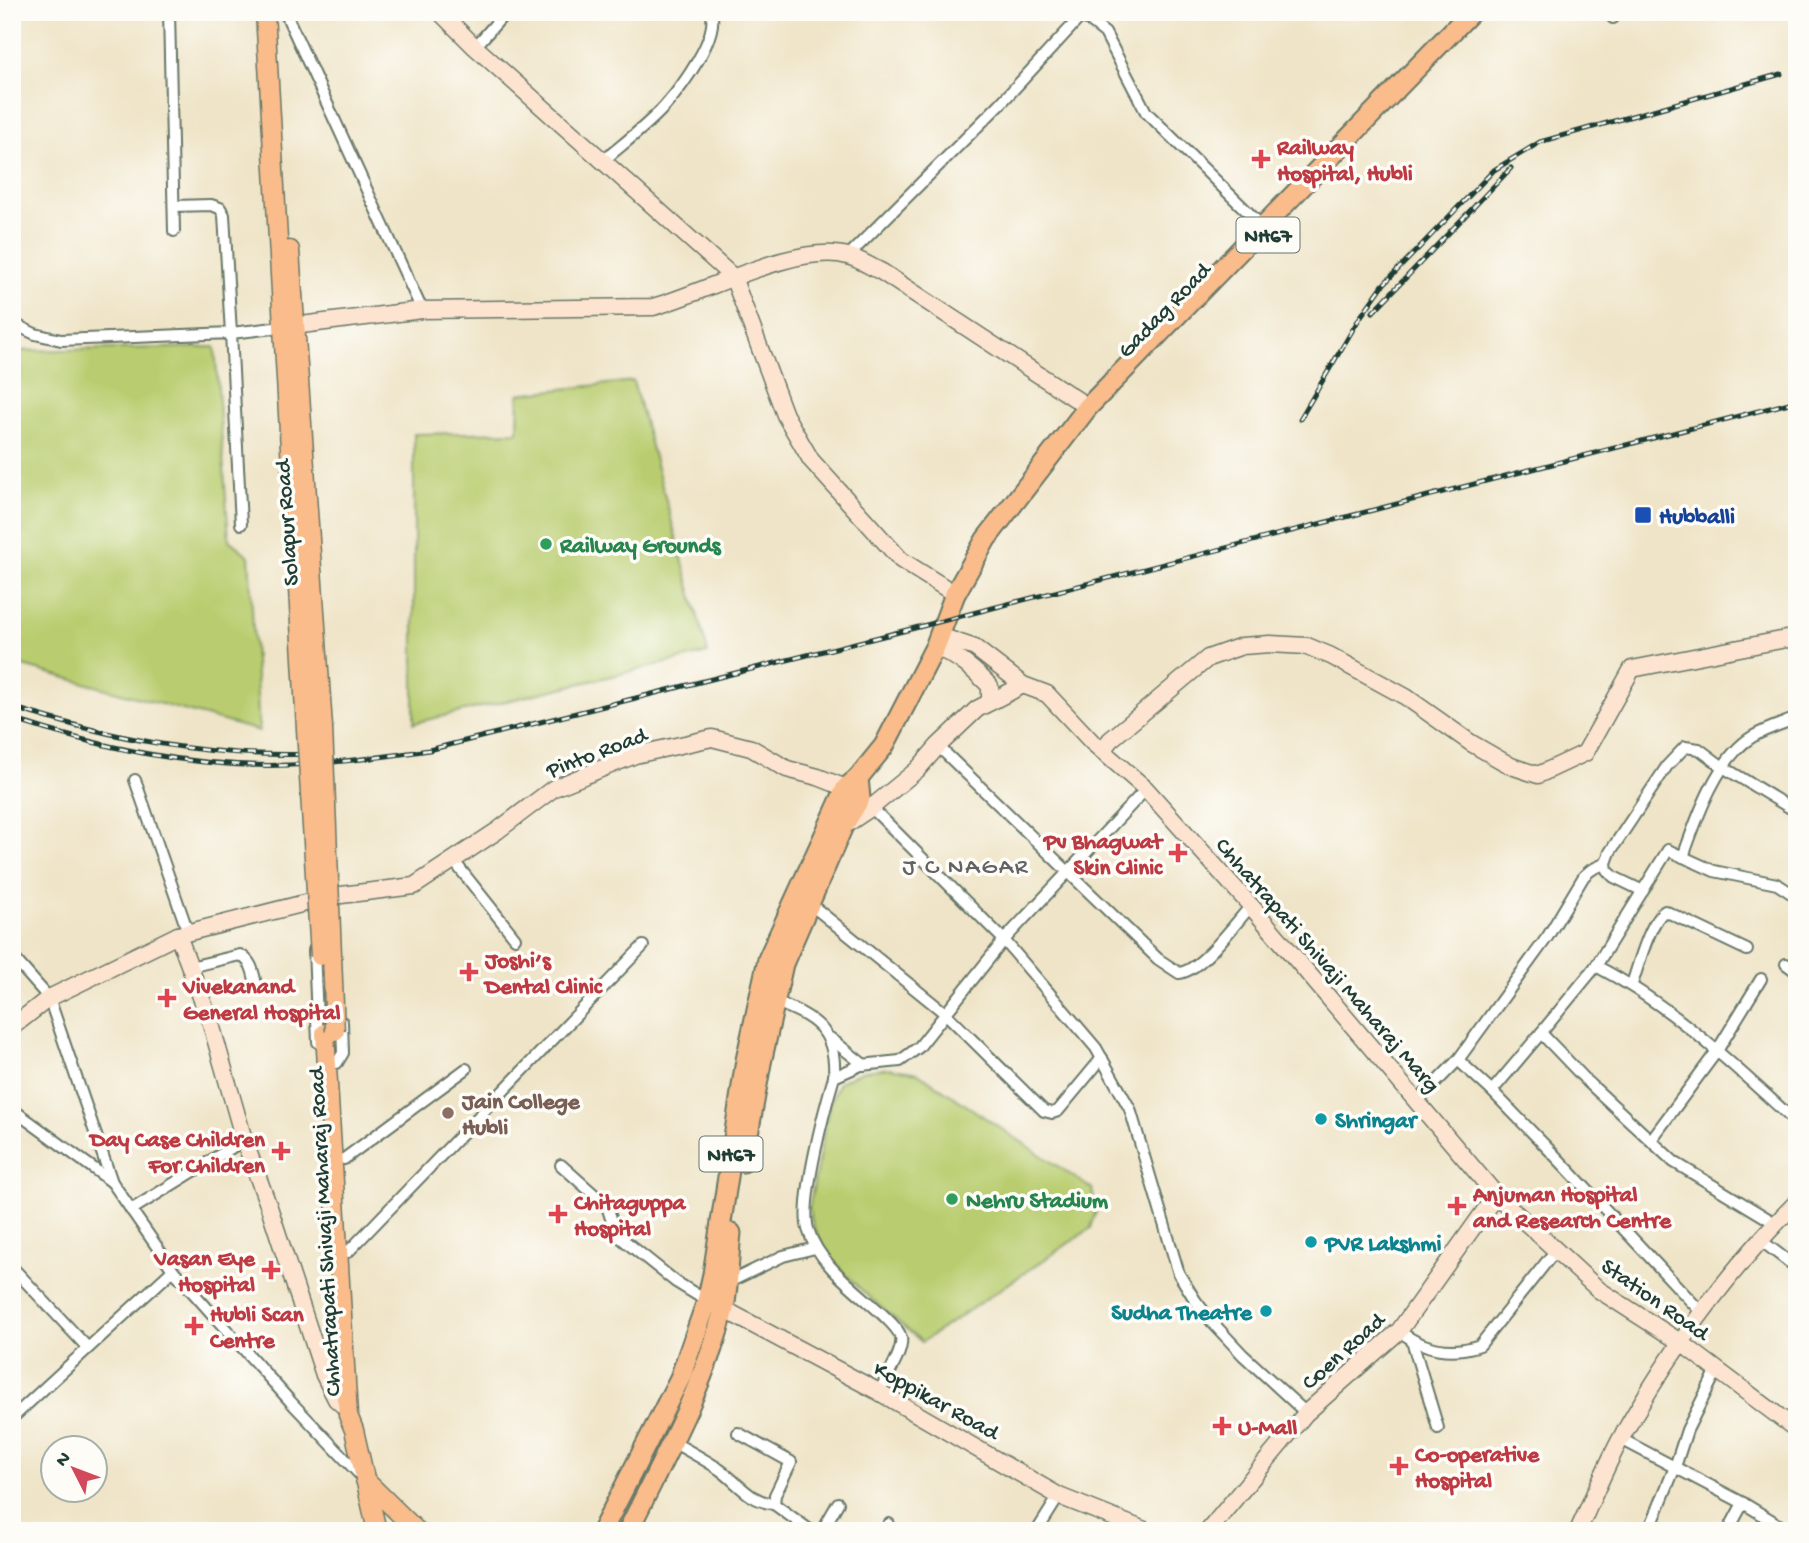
<svg xmlns="http://www.w3.org/2000/svg" width="1809" height="1543" viewBox="0 0 1809 1543" font-family="'Gochi Hand',sans-serif">
<style>
.green{fill:#b9cd70;stroke:#6c8552;stroke-width:2}
.lines{fill:none;stroke-linecap:round;stroke-linejoin:round}
.street-casing{stroke:#687767;stroke-width:14}
.secondary-casing{stroke:#687767;stroke-width:19}
.primary-casing{stroke:#687767;stroke-width:21}
.highway-casing{stroke:#687767;stroke-width:23}
.street{stroke:#fff;stroke-width:10}
.secondary{stroke:#fde4d0;stroke-width:16}
.primary{stroke:#f9bc8a;stroke-width:18}
.highway{stroke:#f9bc8a;stroke-width:19}
.rail-casing{stroke:#1f3d34;stroke-width:5}
.rail{stroke:#fdfcf7;stroke-width:2.5;stroke-dasharray:8;stroke-linecap:butt}
.primary-bridge-casing{stroke:#687767;stroke-width:21;stroke-linecap:butt}
.primary-bridge{stroke:#f9bc8a;stroke-width:18}
.health-dot{fill:#e0444e;stroke:#fdfcf7;stroke-width:2.5}
.transit-dot{fill:#1a4fb4;stroke:#fdfcf7;stroke-width:2.5}
.leisure-dot{fill:#2e9e5b;stroke:#fdfcf7;stroke-width:2.5}
.education-dot{fill:#8d6e63;stroke:#fdfcf7;stroke-width:2.5}
.culture-dot{fill:#0f9aa8;stroke:#fdfcf7;stroke-width:2.5}
.labels{text-anchor:middle;stroke-width:7;stroke-linejoin:round;paint-order:stroke}
.shield{fill:#fdfcf7;stroke:#62766e;stroke-width:2}
.shield-label{font-size:21px;font-weight:bold;fill:#1f3d34}
.health-label{font-size:23px;font-weight:bold;fill:#be3a42;stroke:#fdfcf7;text-anchor:start}
.street-label{font-size:23px;fill:#1f3d34;stroke:#fdfcf7}
.transit-label{font-size:23px;font-weight:bold;fill:#164399;stroke:#fdfcf7;text-anchor:start}
.leisure-label{font-size:23px;font-weight:bold;fill:#27864d;stroke:#fdfcf7;text-anchor:start}
.education-label{font-size:23px;font-weight:bold;fill:#785e54;stroke:#fdfcf7;text-anchor:start}
.culture-label{font-size:23px;font-weight:bold;fill:#0d838f;stroke:#fdfcf7;text-anchor:start}
.neighbourhood-label{font-size:24px;letter-spacing:2px;fill:#626364;stroke:#fdfcf7}
</style>
<rect width="100%" height="100%" fill="#fdfcf7"/>
<filter id="ink" filterUnits="userSpaceOnUse"><feTurbulence type="fractalNoise" baseFrequency=".0143" numOctaves="2"/><feDisplacementMap in="SourceGraphic" scale="14" xChannelSelector="R" yChannelSelector="G"/><feConvolveMatrix kernelMatrix="1 2 1 2 8 2 1 2 1" color-interpolation-filters="sRGB"/></filter>
<filter id="wash" filterUnits="userSpaceOnUse"><feTurbulence type="fractalNoise" baseFrequency=".00686" numOctaves="4" result="noise"/><feDisplacementMap in="SourceGraphic" scale="28" xChannelSelector="R" yChannelSelector="G"/><feGaussianBlur stdDeviation="1.57" result="paint"/><feColorMatrix in="noise" values="0 0 0 0 0 0 0 0 0 0 0 0 0 0 0 0 0 1.4 0 .05"/><feComposite in="paint" operator="in"/></filter>
<g filter="url(#wash)">
<rect width="100%" height="100%" fill="#efe4c7"/>
<g class="green">
<path d="M215 347 229 540 249 556 259 731 12 663V351Z"/>
<path d="M633 381 708 653 414 723V434L518 432 519 394Z"/>
<path d="M889 1068 918 1073 1092 1189 1096 1211 1091 1228 922 1342C882 1307 818 1264 809 1209L829 1106 839 1082 863 1071Z"/>
</g>
</g>
<g filter="url(#ink)">
<g class="lines">
<defs>
<g id="street">
<path d="M169 12 174 231"/>
<path d="M285 12 422 310"/>
<path d="M1078 12 1105 33 1146 112 1262 226"/>
<path d="M1607 12 1613 18 1619 12"/>
<path d="M475 47 506 12"/>
<path d="M604 160C624 143 647 126 665 106 681 88 720 36 711 12"/>
<path d="M174 206 211 205 220 208 224 215 231 333 283 327"/>
<path d="M848 256 1001 103 1085 12"/>
<path d="M12 323 35 334 61 340 231 333 241 524"/>
<path d="M938 746 1158 959 1179 973C1201 971 1235 923 1251 906"/>
<path d="M135 780 188 932"/>
<path d="M867 803 1004 940 1096 1048 1130 1109 1179 1274 1195 1300 1212 1322 1243 1355 1306 1413"/>
<path d="M1683 857C1696 820 1717 758 1752 737 1765 729 1782 724 1797 718"/>
<path d="M453 860 515 938"/>
<path d="M1643 891 1614 877 1607 870 1606 863 1610 852 1667 766 1685 747 1699 749 1723 767 1797 812"/>
<path d="M809 903 946 1014 1044 1111 1052 1113 1058 1111 1102 1058"/>
<path d="M314 950 318 1042"/>
<path d="M12 956 49 998 112 1182 173 1270 290 1401 363 1478"/>
<path d="M1786 964 1797 972"/>
<path d="M1596 966C1672 1005 1734 1066 1797 1123"/>
<path d="M190 967 240 955C252 961 253 972 256 984"/>
<path d="M1632 984C1638 967 1650 920 1665 911L1747 950"/>
<path d="M774 1001C814 1017 837 1029 834 1077"/>
<path d="M830 1038 864 1065"/>
<path d="M1458 1060 1492 1091 1561 1162 1702 1313"/>
<path d="M337 1063 343 1053 342 1022"/>
<path d="M1492 1091 1541 1033"/>
<path d="M1418 1101 1458 1060 1548 936 1584 876 1591 870 1606 863"/>
<path d="M12 1109 112 1182"/>
<path d="M1651 1140 1717 1051 1761 979"/>
<path d="M344 1159 466 1069"/>
<path d="M561 1165 607 1206 616 1234 676 1282 707 1301"/>
<path d="M131 1210 244 1140"/>
<path d="M1775 1223 1674 1162 1588 1082 1541 1033 1596 966 1668 850 1714 871 1777 884 1797 897"/>
<path d="M1759 1239 1797 1268"/>
<path d="M348 1252 643 946"/>
<path d="M12 1267 87 1347"/>
<path d="M727 1283 783 1256 815 1248"/>
<path d="M1399 1331C1423 1349 1451 1355 1480 1345L1556 1250"/>
<path d="M1412 1341 1438 1428"/>
<path d="M879 1392C885 1379 904 1352 901 1338 899 1329 888 1320 881 1313 855 1289 819 1265 808 1229 800 1201 825 1107 834 1077L861 1065 900 1061 919 1047 1004 940 1146 789"/>
<path d="M12 1418 173 1270"/>
<path d="M738 1433 791 1462 775 1495 774 1504 811 1531"/>
<path d="M1621 1439 1743 1503 1789 1531"/>
<path d="M671 1441C687 1450 704 1459 719 1469 740 1484 747 1500 774 1504"/>
<path d="M822 1531 838 1503"/>
<path d="M885 1531 889 1524"/>
<path d="M1037 1531 1059 1496"/>
<path d="M1649 1531 1675 1467 1687 1430 1717 1370"/>
<path d="M1728 1531 1743 1503"/>
</g>
<g id="secondary">
<path d="M440 12 475 47 733 277 785 415 811 460 901 560 955 594"/>
<path d="M285 327 422 310 653 307C705 293 796 242 848 256 859 259 871 267 882 272L1088 407"/>
<path d="M940 636 975 648 1023 685 1047 694 1092 742 1146 789 1251 906 1496 1195 1599 1290 1680 1342 1797 1430"/>
<path d="M935 647C958 656 973 669 990 686V702"/>
<path d="M1103 750 1110 740 1208 658 1242 646 1270 644 1307 646 1331 656 1406 697 1471 743 1511 766 1538 775 1585 753 1632 669 1786 639 1797 641"/>
<path d="M845 825 872 807 917 770 938 746 977 709 1023 685"/>
<path d="M178 935 211 1024 244 1140 269 1207 324 1375 336 1399 348 1410"/>
<path d="M12 1027 49 998 178 935 333 896 414 886 497 831 554 788 635 755 712 738 751 748 787 769 818 777 846 788 855 794"/>
<path d="M716 1305 879 1392 1059 1496 1147 1531"/>
<path d="M1208 1531 1306 1413 1399 1331 1496 1195"/>
<path d="M1578 1531C1592 1500 1605 1468 1621 1438 1669 1353 1727 1271 1797 1202"/>
</g>
<g id="primary">
<path d="M265 12 306 729"/>
<path d="M290 250 323 727"/>
<path d="M325 1033 348 1415 354 1430 377 1531"/>
<path d="M365 1480 417 1531"/>
</g>
<g id="highway">
<path d="M743 1162 761 1063 783 964 843 826 860 798 858 778"/>
<path d="M602 1531 680 1378 707 1301 713 1274 746 1060 768 959 846 788 858 778 884 746 935 647 955 594 986 539 1088 407 1471 12"/>
<path d="M628 1531C662 1461 706 1383 724 1308 729 1283 728 1258 731 1233"/>
</g>
</defs>
<use href="#street" class="street-casing"/>
<use href="#secondary" class="secondary-casing"/>
<use href="#primary" class="primary-casing"/>
<use href="#highway" class="highway-casing"/>
<use href="#street" class="street"/>
<use href="#secondary" class="secondary"/>
<use href="#primary" class="primary"/>
<use href="#highway" class="highway"/>
<defs>
<g id="rail">
<path d="M1373 312 1511 168"/>
<path d="M1300 419 1359 319 1383 285 1494 170 1540 142 1781 74"/>
<path d="M12 707C110 738 208 758 311 754"/>
<path d="M12 719C101 748 197 769 291 765 337 763 383 757 429 750L907 630 1797 401"/>
</g>
</defs>
<use href="#rail" class="rail-casing"/>
<use href="#rail" class="rail"/>
<defs>
<g id="primary-bridge">
<path d="M323 727 335 1031"/>
<path d="M306 729 320 956"/>
</g>
</defs>
<use href="#primary-bridge" class="primary-bridge-casing"/>
<use href="#primary-bridge" class="primary-bridge"/>
</g>
</g>
<g class="health-dot">
<path d="M1257.5 148.5h7v7h7v7h-7v7h-7v-7h-7v-7h7z"/>
<path d="M1174.5 842.5h7v7h7v7h-7v7h-7v-7h-7v-7h7z"/>
<path d="M465.5 961.5h7v7h7v7h-7v7h-7v-7h-7v-7h7z"/>
<path d="M163.5 987.5h7v7h7v7h-7v7h-7v-7h-7v-7h7z"/>
<path d="M277.5 1140.5h7v7h7v7h-7v7h-7v-7h-7v-7h7z"/>
<path d="M1453.5 1195.5h7v7h7v7h-7v7h-7v-7h-7v-7h7z"/>
<path d="M554.5 1203.5h7v7h7v7h-7v7h-7v-7h-7v-7h7z"/>
<path d="M267.5 1259.5h7v7h7v7h-7v7h-7v-7h-7v-7h7z"/>
<path d="M190.5 1315.5h7v7h7v7h-7v7h-7v-7h-7v-7h7z"/>
<path d="M1218.5 1415.5h7v7h7v7h-7v7h-7v-7h-7v-7h7z"/>
<path d="M1395.5 1455.5h7v7h7v7h-7v7h-7v-7h-7v-7h7z"/>
</g>
<rect class="transit-dot" x="1634" y="506" width="18" height="18" rx="3.5"/>
<g class="leisure-dot">
<circle cx="546" cy="544" r="7"/>
<circle cx="952" cy="1199" r="7"/>
</g>
<circle class="education-dot" cx="448" cy="1113" r="7"/>
<g class="culture-dot">
<circle cx="1321" cy="1119" r="7"/>
<circle cx="1311" cy="1242" r="7"/>
<circle cx="1266" cy="1311" r="7"/>
</g>
<g class="labels">
<g class="shield">
<rect x="1236.5" y="217.5" width="63" height="35" rx="5"/>
<rect x="699.5" y="1136.5" width="63" height="35" rx="5"/>
</g>
<g class="shield-label">
<text x="1268" y="242">NH67</text>
<text x="731" y="1161">NH67</text>
</g>
<g class="health-label">
<text x="1277" y="154">Railway<tspan x="1277" dy="26">Hospital, Hubli</tspan></text>
<text x="1162" y="848" text-anchor="end">Pv Bhagwat<tspan x="1162" dy="26">Skin Clinic</tspan></text>
<text x="485" y="967">Joshi’s<tspan x="485" dy="26">Dental Clinic</tspan></text>
<text x="183" y="993">Vivekanand<tspan x="183" dy="26">General Hospital</tspan></text>
<text x="265" y="1146" text-anchor="end">Day Case Children<tspan x="265" dy="26">For Children</tspan></text>
<text x="1473" y="1201">Anjuman Hospital<tspan x="1473" dy="26">and Research Centre</tspan></text>
<text x="574" y="1209">Chitaguppa<tspan x="574" dy="26">Hospital</tspan></text>
<text x="255" y="1265" text-anchor="end">Vasan Eye<tspan x="255" dy="26">Hospital</tspan></text>
<text x="210" y="1321">Hubli Scan<tspan x="210" dy="26">Centre</tspan></text>
<text x="1238" y="1434">U-Mall</text>
<text x="1415" y="1461">Co-operative<tspan x="1415" dy="26">Hospital</tspan></text>
</g>
<g class="street-label">
<text transform="translate(1163 309) rotate(-46)" y="8">Gadag Road</text>
<text transform="translate(285 523) rotate(-94)" y="8">Solapur Road</text>
<text transform="translate(596 751) rotate(-21)" y="8">Pinto Road</text>
<text transform="translate(1329 964) rotate(49)" y="8">Chhatrapati Shivaji Maharaj Marg</text>
<text transform="translate(323 1232) rotate(-93)" y="8">Chhatrapati Shivaji Maharaj Road</text>
<text transform="translate(1656 1298) rotate(35)" y="8">Station Road</text>
<text transform="translate(1342 1350) rotate(-42)" y="8">Coen Road</text>
<text transform="translate(937 1399) rotate(29)" y="8">Koppikar Road</text>
</g>
<g class="transit-label">
<text x="1659" y="523">Hubballi</text>
</g>
<g class="leisure-label">
<text x="560" y="552">Railway Grounds</text>
<text x="966" y="1207">Nehru Stadium</text>
</g>
<g class="education-label">
<text x="462" y="1108">Jain College<tspan x="462" dy="26">Hubli</tspan></text>
</g>
<g class="culture-label">
<text x="1335" y="1127">Shringar</text>
<text x="1325" y="1250">PVR Lakshmi</text>
<text x="1252" y="1319" text-anchor="end">Sudha Theatre</text>
</g>
<g class="neighbourhood-label">
<text x="966" y="873">J C NAGAR</text>
</g>
</g>
<rect width="1809" height="1543" fill="none" stroke="#fdfcf7" stroke-width="42"/>
<g transform="translate(74 1469) rotate(312)"><circle r="33" fill="#fdfcf7" stroke="#a4b0a9" stroke-width="2"/>
<path d="M0-5L12 26L0 18L-12 26Z" fill="#d1495b"/>
<text y="-10" font-size="19" font-weight="bold" text-anchor="middle" fill="#1f3d34">N</text>
</g>
</svg>
